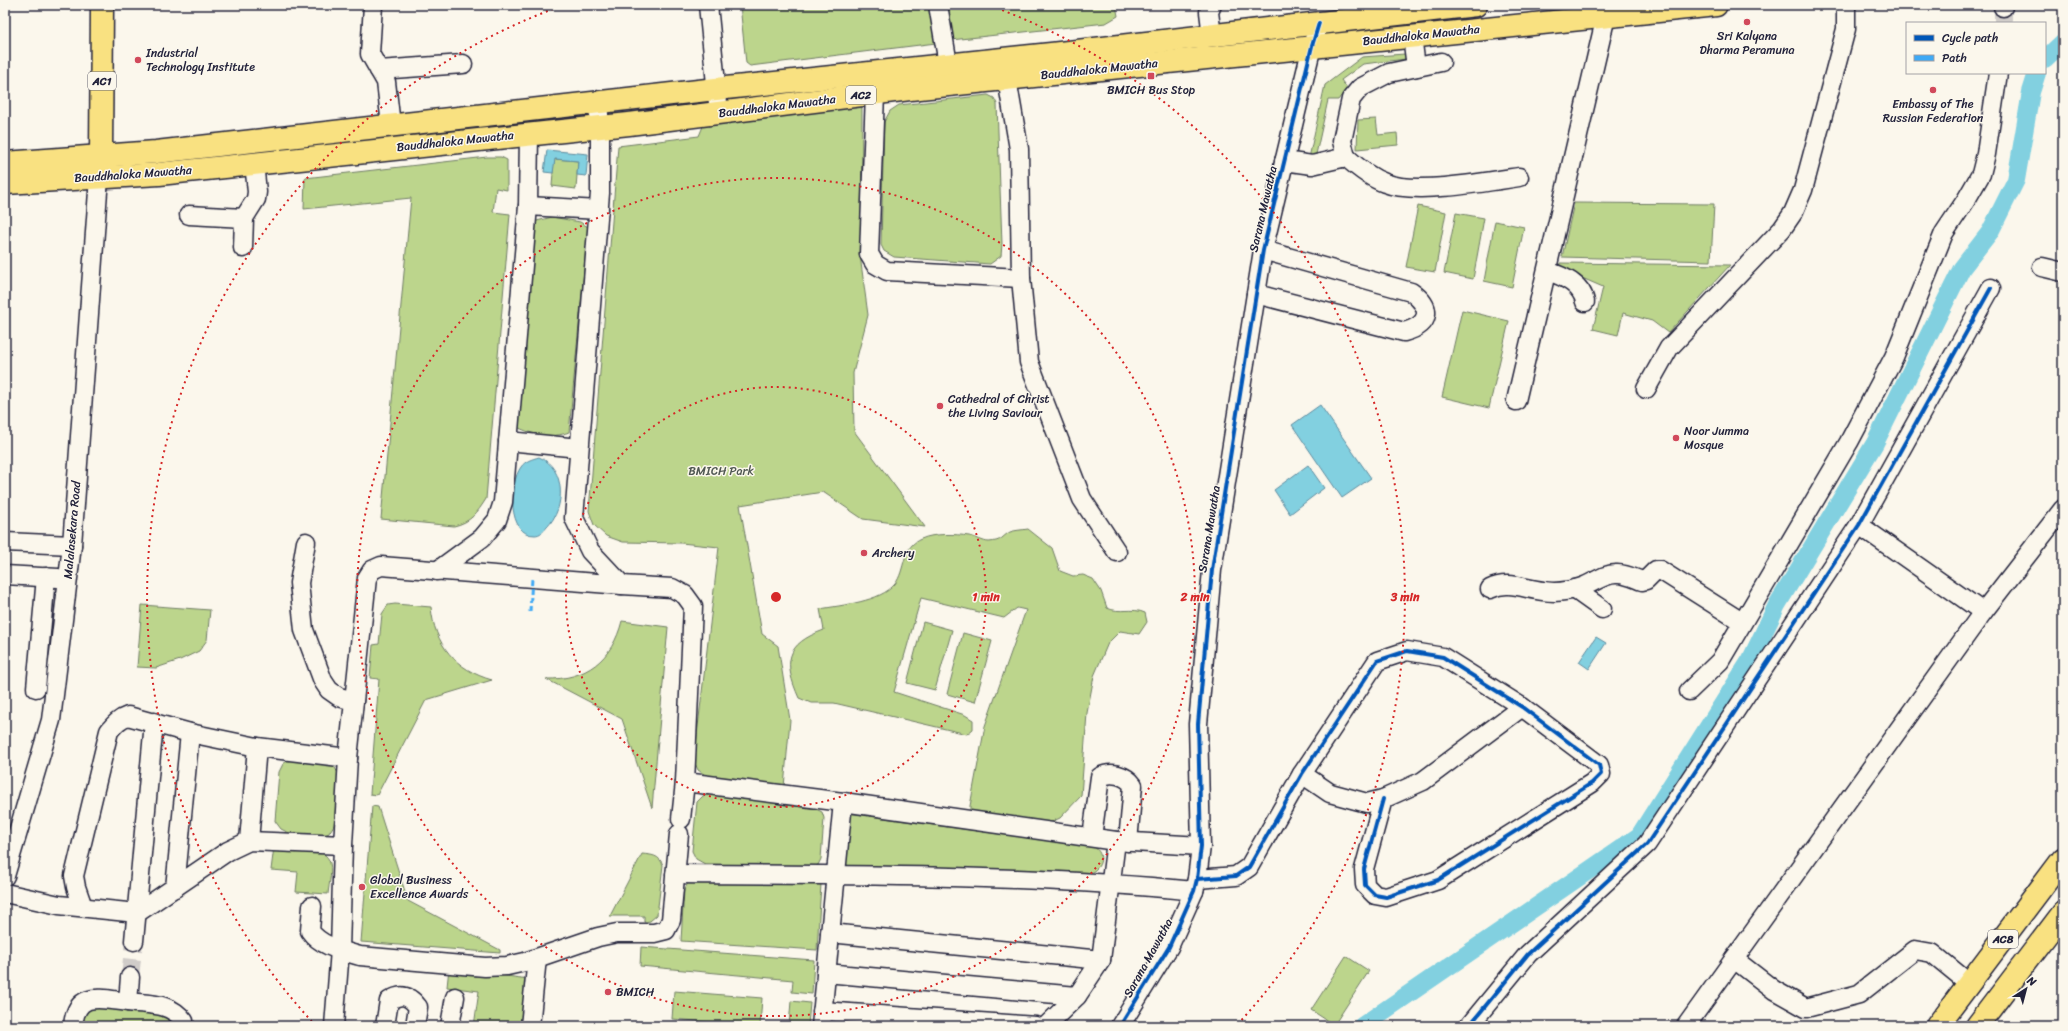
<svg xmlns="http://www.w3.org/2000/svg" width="2068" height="1031" viewBox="0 0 2068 1031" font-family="Sriracha,sans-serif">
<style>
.green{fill:#bcd58c;stroke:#6f7c64}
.water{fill:#82d0e0;stroke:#5c8a9e}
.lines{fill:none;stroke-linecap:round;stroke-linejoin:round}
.canal{stroke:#82d0e0;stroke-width:18}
.minor-tunnel{stroke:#d0ccc9;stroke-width:18;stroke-dasharray:18 9;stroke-linecap:butt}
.minor-casing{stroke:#22223b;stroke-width:21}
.major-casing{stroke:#22223b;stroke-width:25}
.highway-casing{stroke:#22223b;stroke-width:25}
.minor{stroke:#fbf7ec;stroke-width:18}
.major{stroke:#f9e181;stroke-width:22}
.highway{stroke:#f9e181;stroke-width:22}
.quiet{stroke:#3fa9f5;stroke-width:3;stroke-dasharray:6 3;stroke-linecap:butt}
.cycleway-casing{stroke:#fbf7ec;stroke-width:6}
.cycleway{stroke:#0057b8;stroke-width:4}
.ring{fill:none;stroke:#d62828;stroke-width:2;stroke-dasharray:2 4}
.poi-dot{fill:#d1495b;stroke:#fbf7ec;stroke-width:1.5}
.labels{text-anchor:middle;stroke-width:3;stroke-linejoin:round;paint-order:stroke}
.shield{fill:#fbf7ec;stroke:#636270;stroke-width:1}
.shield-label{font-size:11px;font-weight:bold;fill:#22223b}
.street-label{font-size:12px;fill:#22223b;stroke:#fbf7ec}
.poi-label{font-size:12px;fill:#22223b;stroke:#fbf7ec;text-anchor:start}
.park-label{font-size:12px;fill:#505853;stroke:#fbf7ec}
.centre{fill:#d62828;stroke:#fbf7ec;stroke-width:2}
.ring-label{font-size:12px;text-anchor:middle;font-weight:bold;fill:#d62828;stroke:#fbf7ec;stroke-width:3;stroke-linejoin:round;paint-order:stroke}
</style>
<rect width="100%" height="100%" fill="#fbf7ec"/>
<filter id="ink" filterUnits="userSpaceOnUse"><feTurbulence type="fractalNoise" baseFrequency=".025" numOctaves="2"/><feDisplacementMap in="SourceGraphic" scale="8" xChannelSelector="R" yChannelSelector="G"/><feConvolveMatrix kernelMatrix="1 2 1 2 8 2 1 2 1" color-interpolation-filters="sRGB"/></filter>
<g filter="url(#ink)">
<g class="green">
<path d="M740 5H930L936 43 750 66 746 63Z"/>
<path d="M944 5H1116L1118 16 1106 23 951 40Z"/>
<path d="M1405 54 1406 59 1363 64 1341 80 1347 88 1338 100H1328L1315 159 1309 158 1325 85 1362 57Z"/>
<path d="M988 95 994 98 997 104 1002 244 1001 256 990 264 894 257 884 251 881 245 884 122 890 111 899 105Z"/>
<path d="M862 103 861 263 868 315 853 373 854 431 925 527 863 519 823 492 740 505 762 634 778 646 790 720 784 787 708 777 698 770 694 761 719 547 681 543 623 542 606 536 594 525 589 511 618 146 699 136 706 119Z"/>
<path d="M1376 119 1378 135 1397 133 1398 145 1357 149 1358 120Z"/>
<path d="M487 157H501L507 160V190L496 188 493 212 510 214 486 499C477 513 471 522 454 526L381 519 411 198 304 209 305 178Z"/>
<path d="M554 159 578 161 576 189 552 186Z"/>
<path d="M1574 203 1714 204 1711 261 1562 257Z"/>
<path d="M1418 206 1446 212 1435 272 1406 267Z"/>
<path d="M1456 213 1484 218 1473 279 1444 273Z"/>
<path d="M552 217 580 222 588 227 569 432C552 439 533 435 517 427L533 222Z"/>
<path d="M1495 221 1524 227 1512 287 1484 281Z"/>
<path d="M1560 263 1730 265 1668 333 1652 321 1623 313 1618 335 1593 329 1603 287 1559 268Z"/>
<path d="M1462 310 1509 321 1489 408 1442 397Z"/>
<path d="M1028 529 1052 548 1060 571 1073 576 1083 575 1093 579 1101 591 1107 608C1120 614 1132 607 1145 613L1147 622 1139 634 1120 631 1108 643 1094 676 1087 713 1081 796 1060 818 1047 824 970 812V806L985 726 1026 610 1017 608 1004 618 921 598 894 692 965 715 973 720V729L967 734 834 703H811L799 698C783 662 785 644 824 630L820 609C842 605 880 602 895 584 906 570 901 547 921 539 934 533 955 534 969 536 976 537 983 542 989 542 1003 541 1001 537 1010 532 1015 530 1023 530 1028 529Z"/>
<path d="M395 604 431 607C434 644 456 670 492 680L426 700 377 795 370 794 379 679 370 678 373 645 379 644 382 614 388 605Z"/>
<path d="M142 605 210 610 207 640 199 651 180 660 156 668 137 667Z"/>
<path d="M622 621 668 627 652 808 622 719 546 679C586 680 612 660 622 621Z"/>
<path d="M923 622 952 630 935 690 907 683Z"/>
<path d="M963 633 992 641 975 702 947 694Z"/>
<path d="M290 759 325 760 334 766 339 775 334 825 329 833 323 836 289 833 281 829 275 821 279 772 283 764Z"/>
<path d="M711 794 816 809 822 812 824 818 821 859 818 865 812 867 705 864 696 859 692 851 697 802 703 796Z"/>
<path d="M372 806 378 807 408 901 500 950V953L361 942Z"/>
<path d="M847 813 1094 847C1105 854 1102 868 1090 873L851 867 844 864Z"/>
<path d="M274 847C288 848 322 845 329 860 333 868 329 884 328 894L296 892 298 872 271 870Z"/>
<path d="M642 854C652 855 659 855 663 865L657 915 650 921 644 922V916H610Z"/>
<path d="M697 879 821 884 817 950 681 941 684 890 688 883Z"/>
<path d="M641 947 814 960 812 994 792 992 793 980 640 966Z"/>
<path d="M1346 956 1369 971 1334 1025 1311 1010Z"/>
<path d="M449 968 528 979 522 1026H474L479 991 447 987Z"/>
<path d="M674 991 762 998 760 1026 672 1019Z"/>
<path d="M791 1001 810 1003 808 1026H789Z"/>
<path d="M92 1006 166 1014 175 1026H80L81 1012Z"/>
</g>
<g class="water">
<path d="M547 150 588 154 586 176 577 175 578 161 555 159 553 173 544 172Z"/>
<path d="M1320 405 1371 478 1342 498 1292 425Z"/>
<path d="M539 457C566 468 566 508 547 527 544 531 540 535 535 535 507 536 509 483 521 467 525 461 532 459 539 457Z"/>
<path d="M1308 465 1324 488 1290 514 1274 490Z"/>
<path d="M1596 637 1606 643 1589 669 1579 662Z"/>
</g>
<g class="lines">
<g class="canal">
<path d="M2045 59 2063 42"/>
<path d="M1362 1026 1639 836 1751 659 1777 605 1875 443 1962 268 1990 232 2016 180 2031 92 2037 73"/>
</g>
<g class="minor-tunnel">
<path d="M2003 7V23"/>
<path d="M130 977 134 941"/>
</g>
<defs>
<g id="minor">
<path d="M373 5 370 54 386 82 391 125"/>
<path d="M708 5 719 113"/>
<path d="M938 5 948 64"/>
<path d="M1212 5 1209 12 1212 36"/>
<path d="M2003 5V7"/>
<path d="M1412 36 1416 67"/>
<path d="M379 70 463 64"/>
<path d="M1007 79 1019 149 1021 278 1029 362 1082 499 1117 552"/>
<path d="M873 81 875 94 869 254 875 264 887 271 1021 278"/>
<path d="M1346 157C1357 167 1371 178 1385 183 1414 195 1487 182 1519 177"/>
<path d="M1284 161 1312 165 1346 157 1342 141 1351 99 1360 88 1389 73 1441 62"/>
<path d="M528 206 599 210"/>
<path d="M189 215 244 218"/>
<path d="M243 248 244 218 256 199 257 192 254 163"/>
<path d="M2042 267 2063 272"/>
<path d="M1547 271C1563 276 1582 284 1585 302"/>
<path d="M1256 294 1404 332C1431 325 1433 307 1411 292L1263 250"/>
<path d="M1646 389 1669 348 1782 229 1793 213 1803 190 1846 29V5"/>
<path d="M1516 401 1606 16"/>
<path d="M508 441 579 448"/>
<path d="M1859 525 1983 612"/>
<path d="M5 542 72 545"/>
<path d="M306 542 299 583 304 630 323 681 329 690 339 697 354 701"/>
<path d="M437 571 482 538 497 520 503 502 528 206 529 134"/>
<path d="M5 575 58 578"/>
<path d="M622 585 672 588 685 595 693 606 685 782 843 802 821 1026"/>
<path d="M1490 589C1508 580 1524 589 1543 591 1555 593 1570 591 1582 587 1594 583 1603 574 1616 574 1624 573 1634 578 1642 581L1646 580 1656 570H1660L1742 622"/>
<path d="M1574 589 1602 609"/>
<path d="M36 688 46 577"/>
<path d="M1689 691 1720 661 1849 442 1894 357 1944 233 1966 200 1981 174 1986 154 1998 73"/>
<path d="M1302 774 1330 793 1367 803 1383 799 1423 781 1522 707"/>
<path d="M843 802 1116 841 1201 846"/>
<path d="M681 819 685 782"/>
<path d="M1092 837 1100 777C1111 771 1126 775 1133 785L1128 842"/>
<path d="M249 841 257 747"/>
<path d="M675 874C847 875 1022 874 1194 891"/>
<path d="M5 876 51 720 72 545 100 164"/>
<path d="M1197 879 1236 876 1249 867 1302 774 1377 661 1407 651 1443 657 1522 707 1599 765 1601 774 1592 783 1438 880 1386 897 1375 895 1365 885 1364 869 1383 799"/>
<path d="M175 888 190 733"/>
<path d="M5 893 59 905 137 913 228 851 249 841 343 845"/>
<path d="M312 906 310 931C320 946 343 951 360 956L485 967 507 966 525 962 598 937 617 933H654L666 930 671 920 679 834"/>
<path d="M83 907 76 887 74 876 109 731C115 724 119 719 128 716L190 733 257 747 348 758"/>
<path d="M830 933 1101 960"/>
<path d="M134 941 154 722"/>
<path d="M1734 959 1774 990 1806 1008 1859 994 1915 950 1932 953 1970 984"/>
<path d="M826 973 1077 996"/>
<path d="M128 1002C150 1005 170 1002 184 1021L183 1026"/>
<path d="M822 1011 1036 1026"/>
<path d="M73 1026C76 990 101 999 128 1002L130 977"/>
<path d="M334 1026 340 950 343 845 348 758 367 578 372 570 381 566 622 585 590 551 574 518 600 193V127L598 102"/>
<path d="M385 1026 389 1001C401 993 409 995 418 1007L415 1026"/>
<path d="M450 1026 455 997"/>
<path d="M530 1026 537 958"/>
<path d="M1046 1026 1077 996 1101 960 1116 841"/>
<path d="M1120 1026 1169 947 1194 891 1197 879 1201 846 1198 724 1212 570 1263 250 1312 46 1319 23"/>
<path d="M1469 1026 1528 954 1647 844 1859 525 1991 288"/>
<path d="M1686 1026 1983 612 2063 509"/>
</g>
<g id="major">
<path d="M101 156 102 5"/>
<path d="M5 163 156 152 716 89 1051 54 1476 5"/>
<path d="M5 183 159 174 629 124 910 89 1716 5"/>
</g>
<g id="highway">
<path d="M1937 1026 2063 859"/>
<path d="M1977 1026 2063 913"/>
</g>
</defs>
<use href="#minor" class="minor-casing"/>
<use href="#major" class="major-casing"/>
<use href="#highway" class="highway-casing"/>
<use href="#minor" class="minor"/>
<use href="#major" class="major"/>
<use href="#highway" class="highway"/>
<path class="quiet" d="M530 612 532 578"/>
<defs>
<g id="cycleway">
<path d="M1197 879 1236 876 1249 867 1302 774 1377 661 1407 651 1443 657 1522 707 1599 765 1601 774 1592 783 1438 880 1386 897 1375 895 1365 885 1364 869 1383 799"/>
<path d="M1120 1026 1169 947 1194 891 1197 879 1201 846 1198 724 1212 570 1263 250 1312 46 1319 23"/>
<path d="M1469 1026 1528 954 1647 844 1859 525 1991 288"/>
</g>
</defs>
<use href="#cycleway" class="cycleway-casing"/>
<use href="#cycleway" class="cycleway"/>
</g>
</g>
<g class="ring">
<circle cx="776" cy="597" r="210"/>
<circle cx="776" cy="597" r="419"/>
<path d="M316 1026A629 629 0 0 1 561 6M991 6A629 629 0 0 1 1236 1026"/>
</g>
<g class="poi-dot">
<circle cx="1747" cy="22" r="4"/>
<circle cx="138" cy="60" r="4"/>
<rect x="1147" y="72" width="8" height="8" rx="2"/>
<circle cx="1933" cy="90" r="4"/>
<circle cx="940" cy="406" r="4"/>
<circle cx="1676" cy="438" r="4"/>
<circle cx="864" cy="553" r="4"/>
<circle cx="362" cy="887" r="4"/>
<circle cx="608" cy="992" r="4"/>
</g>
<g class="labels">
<g class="shield">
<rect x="88" y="72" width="28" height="18" rx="3"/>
<rect x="846" y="86" width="30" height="18" rx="3"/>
<rect x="1988" y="930" width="30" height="18" rx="3"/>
</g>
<g class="shield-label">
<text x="102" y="85">AC1</text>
<text x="861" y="99">AC2</text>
<text x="2003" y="943">AC8</text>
</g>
<g class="street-label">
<text transform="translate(1421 35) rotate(-6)" y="4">Bauddhaloka Mawatha</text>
<text transform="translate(1099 69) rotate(-6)" y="4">Bauddhaloka Mawatha</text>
<text transform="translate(777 106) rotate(-7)" y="4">Bauddhaloka Mawatha</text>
<text transform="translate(455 141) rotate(-6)" y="4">Bauddhaloka Mawatha</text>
<text transform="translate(133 174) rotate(-4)" y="4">Bauddhaloka Mawatha</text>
<text transform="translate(1263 209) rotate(-77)" y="4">Sarana Mawatha</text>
<text transform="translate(1209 529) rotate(-81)" y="4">Sarana Mawatha</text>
<text transform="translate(72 530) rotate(-85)" y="4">Malalasekara Road</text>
<text transform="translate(1148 958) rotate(-61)" y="4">Sarana Mawatha</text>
</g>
<g class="poi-label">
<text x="1747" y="40" text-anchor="middle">Sri Kalyana<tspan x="1747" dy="14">Dharma Peramuna</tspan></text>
<text x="146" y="57">Industrial<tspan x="146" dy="14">Technology Institute</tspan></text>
<text x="1151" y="94" text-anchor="middle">BMICH Bus Stop</text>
<text x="1933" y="108" text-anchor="middle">Embassy of The<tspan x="1933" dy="14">Russian Federation</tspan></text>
<text x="948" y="403">Cathedral of Christ<tspan x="948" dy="14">the Living Saviour</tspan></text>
<text x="1684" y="435">Noor Jumma<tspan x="1684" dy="14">Mosque</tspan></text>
<text x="872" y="557">Archery</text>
<text x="370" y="884">Global Business<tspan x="370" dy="14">Excellence Awards</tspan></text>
<text x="616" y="996">BMICH</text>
</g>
<g class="park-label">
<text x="721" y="475">BMICH Park</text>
</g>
</g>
<circle cx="776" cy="597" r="6" class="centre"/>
<g class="ring-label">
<text x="986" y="601">1 min</text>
<text x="1195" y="601">2 min</text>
<text x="1405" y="601">3 min</text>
</g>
<rect width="2068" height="1031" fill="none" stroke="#fbf7ec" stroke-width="20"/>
<rect x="10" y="10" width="2048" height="1011" fill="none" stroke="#22223b" stroke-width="1.5" filter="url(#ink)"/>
<rect x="1906" y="22" width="140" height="52" fill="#fbf7ec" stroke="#a4a2a5"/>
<rect x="1914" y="35" width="20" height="6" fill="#0057b8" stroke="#a4a2a5"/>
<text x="1942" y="42" font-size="12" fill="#22223b">Cycle path</text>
<rect x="1914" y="55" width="20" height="6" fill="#3fa9f5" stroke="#a4a2a5"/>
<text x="1942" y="62" font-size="12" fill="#22223b">Path</text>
<g transform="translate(2026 989) rotate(36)" stroke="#fbf7ec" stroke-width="3" paint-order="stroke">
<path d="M0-3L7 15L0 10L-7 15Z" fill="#22223b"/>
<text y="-6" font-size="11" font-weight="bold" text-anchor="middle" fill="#22223b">N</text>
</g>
</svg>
